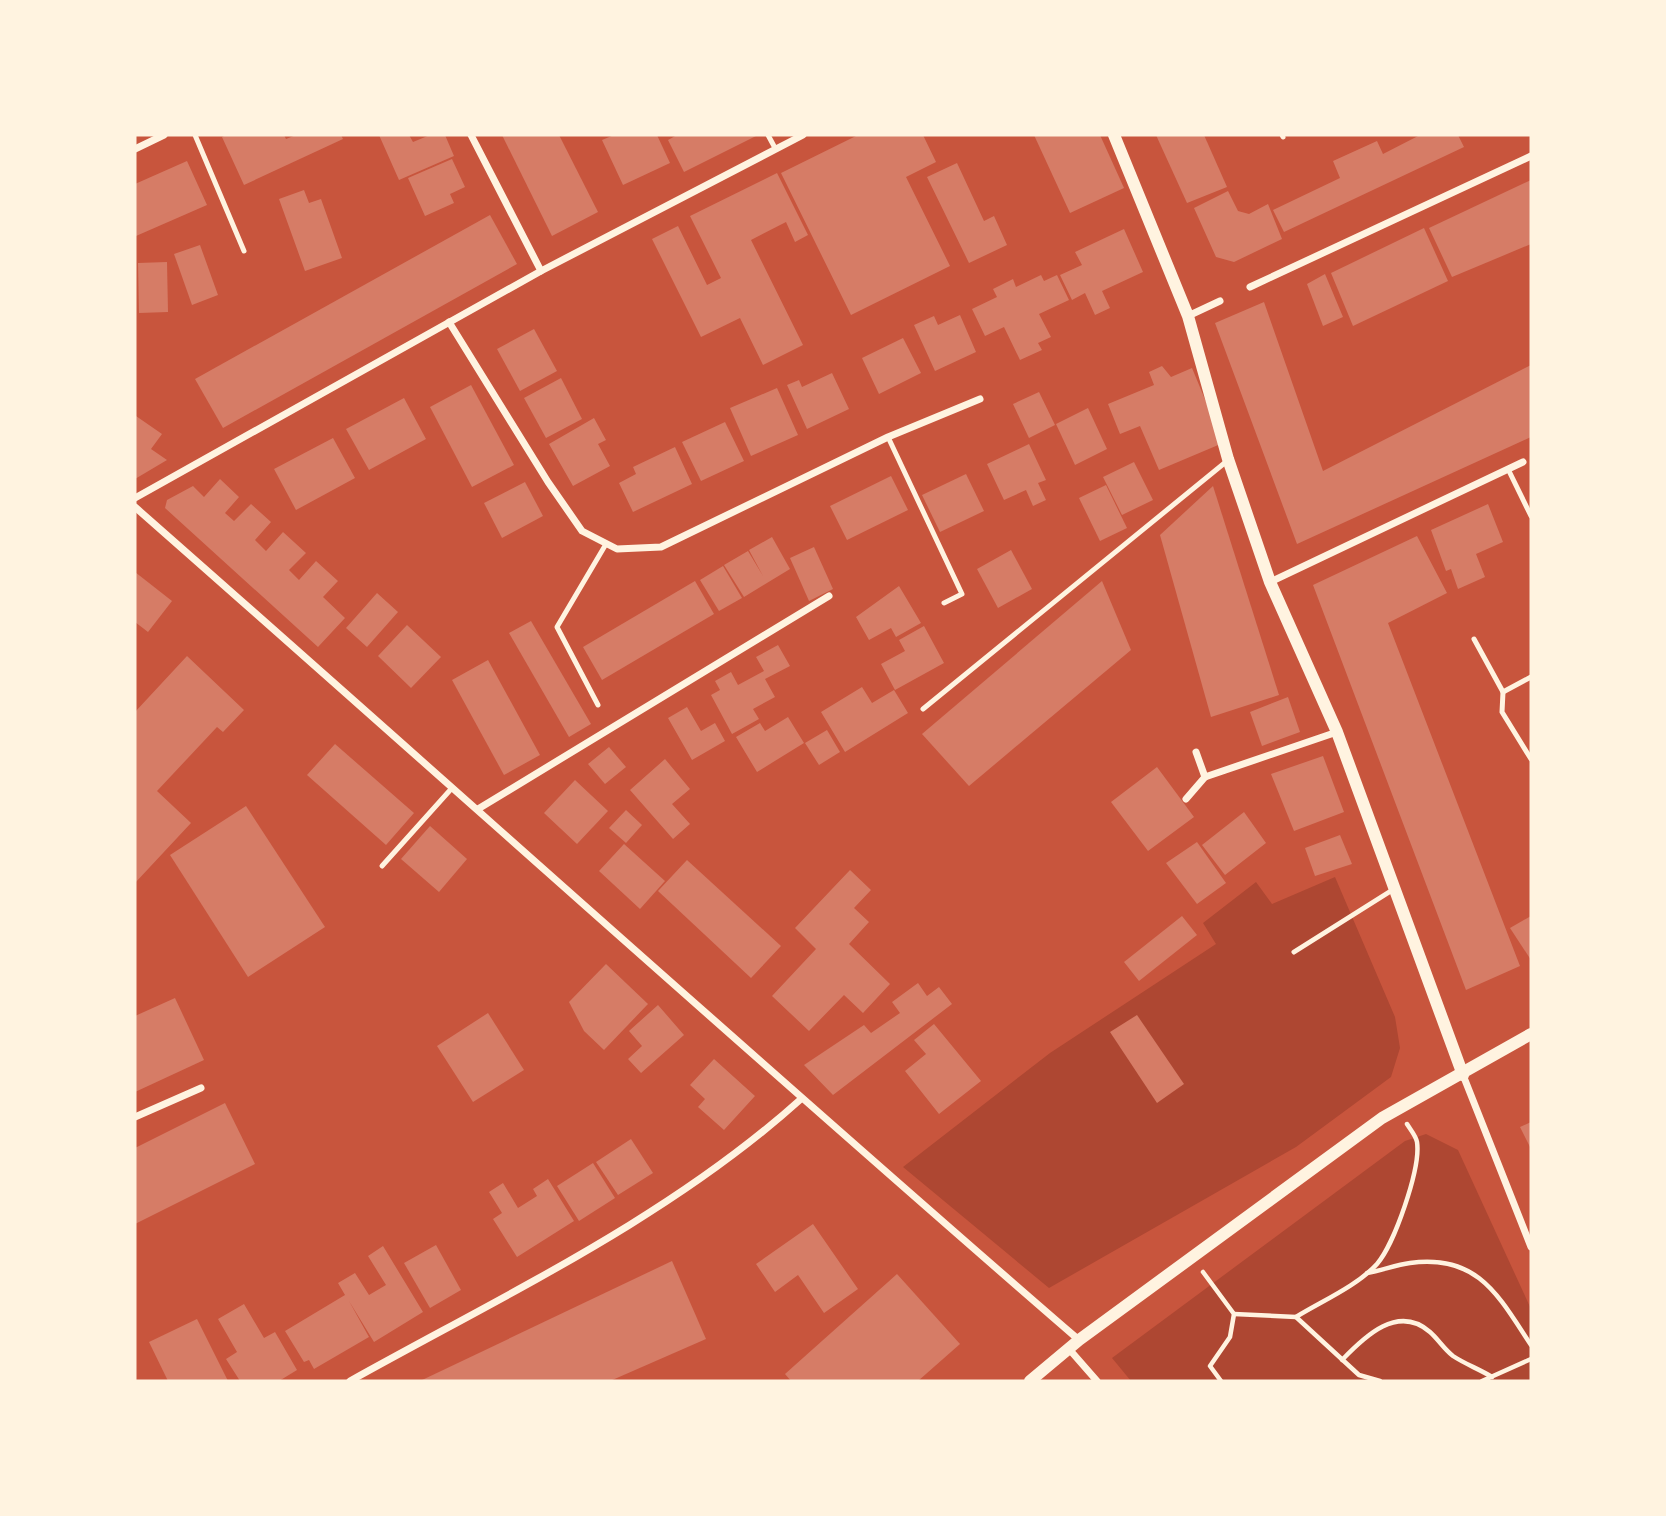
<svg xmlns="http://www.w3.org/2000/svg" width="1666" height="1516" viewBox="0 0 1666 1516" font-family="'Golos Text',sans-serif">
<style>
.green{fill:#ae4732}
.building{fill:#d67c66}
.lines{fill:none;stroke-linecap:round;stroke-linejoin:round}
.path{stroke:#fff3e0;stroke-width:4.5}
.service{stroke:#fff3e0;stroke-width:5}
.minor{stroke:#fff3e0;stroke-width:7}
.tertiary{stroke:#fff3e0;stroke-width:12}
</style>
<rect width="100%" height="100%" fill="#c8553d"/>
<g class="green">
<path d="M1335 877 1395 1017 1400 1048 1391 1077 1296 1147 1049 1288 903 1167 1050 1053 1216 944 1203 923 1256 882 1272 904Z"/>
<path d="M1426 1134 1458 1150 1531 1309V1381H1131L1112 1358 1405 1141Z"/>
</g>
<g class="building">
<path d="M226 135H284L286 139 296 135H341L343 139 244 185 222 137Z"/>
<path d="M379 135H409L413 142 430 135H445L454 156 399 180Z"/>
<path d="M502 135H559L598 212 552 236Z"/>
<path d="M614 135H657L670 163 623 185 602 140Z"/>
<path d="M677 135H758L684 172 668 140Z"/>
<path d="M858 135H923L936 162 906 177 950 266 851 315 781 173Z"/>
<path d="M1034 135H1100L1124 188 1070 213Z"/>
<path d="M1156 135H1204L1227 187 1187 203Z"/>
<path d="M1420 135H1458L1464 147 1284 232 1273 210 1340 178 1333 161 1377 141 1383 154Z"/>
<path d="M452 159 465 187 450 194 454 203 425 216 408 178Z"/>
<path d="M187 161 207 205 136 236 135 184Z"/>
<path d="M957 163 984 221 994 216 1007 245 969 263 927 177Z"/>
<path d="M777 173 808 235 795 242 786 222 751 240 803 345 763 365 740 318 701 337 652 239 678 226 707 285 721 278 690 216Z"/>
<path d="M1531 180V244L1452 277 1429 228Z"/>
<path d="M304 190 309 203 321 199 342 258 305 271 279 199Z"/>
<path d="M1228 191 1238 211 1249 214 1268 204 1282 239 1234 262 1216 257 1194 208Z"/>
<path d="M490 215 517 264 223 428 195 379Z"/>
<path d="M1424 228 1448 281 1353 326 1331 273Z"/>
<path d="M1124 229 1143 272 1102 291 1110 308 1095 315 1085 293 1072 300 1060 275 1082 265 1075 252Z"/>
<path d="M200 245 218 295 192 305 174 254Z"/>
<path d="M167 262 168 312 139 313 138 263Z"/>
<path d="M1325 274 1343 317 1323 326 1307 284Z"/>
<path d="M1041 275 1044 281 1057 275 1069 300 1039 314 1051 337 1038 343 1042 350 1020 360 1004 327 985 336 972 309 997 297 993 289 1013 279 1016 287Z"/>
<path d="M1264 302 1323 471 1531 365V437L1297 544 1215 323Z"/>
<path d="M960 315 976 352 935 371 914 325 934 316 938 325Z"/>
<path d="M534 329 557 371 520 391 497 349Z"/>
<path d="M903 338 921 373 879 394 862 358Z"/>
<path d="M1162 366 1171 377 1192 368 1223 443 1159 470 1140 426 1120 434 1108 404 1154 385 1149 372Z"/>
<path d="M832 373 849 409 807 429 787 385 799 380 802 387Z"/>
<path d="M561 378 582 419 546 438 524 398Z"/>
<path d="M471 385 514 465 472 487 430 407Z"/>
<path d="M777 388 798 435 751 456 730 408Z"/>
<path d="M1039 392 1055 425 1029 438 1013 404Z"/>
<path d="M404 398 426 439 369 470 346 429Z"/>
<path d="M1088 408 1107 449 1075 465 1056 424Z"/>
<path d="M136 416 162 434 151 449 167 460 135 479Z"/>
<path d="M594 418 606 440 598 444 610 466 573 486 549 444Z"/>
<path d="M725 422 744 461 701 481 682 442Z"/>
<path d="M333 438 355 478 296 510 274 469Z"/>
<path d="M1029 444 1046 480 1038 483 1046 500 1033 506 1026 490 1004 500 987 464Z"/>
<path d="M675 447 692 484 633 512 619 483 636 474 633 467Z"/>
<path d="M1134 462 1153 500 1122 515 1103 477Z"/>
<path d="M966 474 984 511 940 532 922 495Z"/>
<path d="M891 476 908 510 847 540 830 506Z"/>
<path d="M220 479 239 497 225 513 234 521 251 504 271 522 255 540 266 551 283 532 306 553 289 570 299 580 316 561 338 581 323 597 345 618 318 647 165 508 167 500 193 486 204 497Z"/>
<path d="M525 482 543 516 502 538 484 503Z"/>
<path d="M1106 485 1127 528 1100 541 1079 498Z"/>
<path d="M1213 486 1279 695 1211 717 1160 535Z"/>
<path d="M1488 504 1503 542 1476 554 1485 577 1458 589 1451 569 1446 571 1431 530Z"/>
<path d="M1417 536 1447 593 1388 623 1520 966 1466 990 1313 585Z"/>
<path d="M772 537 790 569 744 597 724 565 748 551 763 576 749 550Z"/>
<path d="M814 547 833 589 809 601 790 558Z"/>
<path d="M1011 550 1032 589 998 608 977 569Z"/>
<path d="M723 566 742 598 719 611 700 580Z"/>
<path d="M135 572 172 601 148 632 135 622Z"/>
<path d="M695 581 714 614 602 680 583 647Z"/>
<path d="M1102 581 1131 650 969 786 922 734Z"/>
<path d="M899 586 921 623 896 637 891 628 869 640 856 617Z"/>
<path d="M377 593 398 612 367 647 346 628Z"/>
<path d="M531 621 591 724 569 737 509 633Z"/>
<path d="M407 625 441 657 411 688 378 656Z"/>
<path d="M924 626 944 663 895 690 881 664 905 651 899 640Z"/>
<path d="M778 645 790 666 765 679 775 697 753 709 759 719 732 734 711 695 720 690 715 681 731 672 738 685 764 671 756 657Z"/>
<path d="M187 656 244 710 223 732 217 727 157 791 191 823 135 883V712Z"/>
<path d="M488 660 540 755 504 775 452 680Z"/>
<path d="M862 687 872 703 894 690 908 713 845 752 821 712Z"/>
<path d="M1288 697 1300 732 1262 746 1250 712Z"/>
<path d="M687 707 701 731 715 723 725 741 692 760 668 718Z"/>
<path d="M788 717 804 743 757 772 736 737 760 723 765 731Z"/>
<path d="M827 730 840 752 819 765 805 743Z"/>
<path d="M335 744 414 813 386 845 307 775Z"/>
<path d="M609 747 626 767 605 784 588 764Z"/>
<path d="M1323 756 1344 812 1294 831 1271 774Z"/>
<path d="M665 759 690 789 672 804 690 824 673 839 630 790Z"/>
<path d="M1157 767 1194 817 1148 851 1111 802Z"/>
<path d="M575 780 608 811 577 844 544 813Z"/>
<path d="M246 806 325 927 248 977 170 855Z"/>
<path d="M626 810 642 825 626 843 609 828Z"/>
<path d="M1244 812 1266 843 1225 875 1202 845Z"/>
<path d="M430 826 467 859 439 892 401 859Z"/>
<path d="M1340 835 1352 864 1315 876 1305 848Z"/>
<path d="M1197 842 1226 883 1197 904 1166 863Z"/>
<path d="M624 844 665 881 640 909 599 871Z"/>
<path d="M687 860 781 946 751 978 658 891Z"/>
<path d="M850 870 871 890 854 908 869 922 849 944 890 984 863 1013 844 995 809 1031 772 996 816 949 795 928Z"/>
<path d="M1182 916 1197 935 1139 981 1124 962Z"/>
<path d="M1531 916V960L1510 928Z"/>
<path d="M606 964 648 1004 604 1050 584 1031 569 1002Z"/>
<path d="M918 983 927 996 939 987 952 1004 833 1095 804 1065 864 1025 871 1033 900 1013 892 1002Z"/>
<path d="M175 998 204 1060 135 1092V1016Z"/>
<path d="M658 1005 684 1035 641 1073 628 1059 642 1046 629 1031Z"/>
<path d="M488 1013 524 1070 473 1102 437 1046Z"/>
<path d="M1137 1015 1184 1084 1157 1103 1110 1032Z"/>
<path d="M934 1024 981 1081 939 1114 905 1071 926 1054 914 1040Z"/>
<path d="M714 1059 755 1096 724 1130 698 1107 705 1099 690 1085Z"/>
<path d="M225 1103 255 1164 135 1224V1148Z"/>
<path d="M1531 1122V1149L1520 1127Z"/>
<path d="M631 1139 653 1173 618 1195 596 1162Z"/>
<path d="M593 1163 615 1198 579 1221 557 1186Z"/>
<path d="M548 1179 574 1221 517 1257 493 1219 502 1213 489 1192 503 1183 518 1208 537 1196 533 1189Z"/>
<path d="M813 1224 858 1289 824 1313 798 1275 775 1292 756 1264Z"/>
<path d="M436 1245 461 1290 430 1308 404 1263Z"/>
<path d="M383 1246 423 1312 374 1342 349 1301 369 1337 314 1369 309 1360 304 1362 285 1331 345 1295 338 1283 355 1273 369 1295 386 1285 368 1256Z"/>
<path d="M672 1261 706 1339 610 1381H420Z"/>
<path d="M897 1274 960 1344 918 1381H791L785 1374Z"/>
<path d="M244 1304 264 1338 275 1332 297 1370 279 1381H240L226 1359 237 1352 218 1319Z"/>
<path d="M197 1319 228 1381H168L149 1342Z"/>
</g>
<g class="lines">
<g class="path">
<path d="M1203 1272 1234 1314 1230 1337 1210 1366 1221 1381"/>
<path d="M1367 1273C1381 1271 1395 1265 1410 1263 1478 1254 1498 1295 1531 1345"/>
<path d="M1234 1314 1296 1317 1359 1375 1380 1381"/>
<path d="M1296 1317C1322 1301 1357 1286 1377 1264 1394 1245 1421 1168 1417 1142 1416 1136 1410 1129 1407 1124"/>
<path d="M1342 1360C1365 1336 1398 1304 1430 1332 1438 1339 1444 1349 1453 1356 1465 1364 1479 1369 1492 1377"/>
<path d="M1482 1381 1531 1359"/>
</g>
<g class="service">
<path d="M195 135 244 251"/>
<path d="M768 135 775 148"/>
<path d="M1282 135 1283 137"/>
<path d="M888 437 962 594 944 603"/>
<path d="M1508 469 1531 516"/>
<path d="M1474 639 1503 692 1502 712 1531 759"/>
<path d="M1503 692 1531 677"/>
<path d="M598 705 557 627 606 544"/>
<path d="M923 709 1227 461"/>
<path d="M382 866 452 788"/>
<path d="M1294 952 1394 889"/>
</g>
<g class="minor">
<path d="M471 135 541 271"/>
<path d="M135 149 164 135"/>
<path d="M1250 287 1531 156"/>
<path d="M1188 316 1220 301"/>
<path d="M449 322 548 482 582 531 617 549 661 547 888 437 980 399"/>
<path d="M135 498 541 271 803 135"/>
<path d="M135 507C450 784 762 1066 1079 1340"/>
<path d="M1270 582 1523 462"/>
<path d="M1196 752 1205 777"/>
<path d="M1186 799 1205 777 1337 732"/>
<path d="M478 809 829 596"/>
<path d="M1463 1075 1531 1247"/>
<path d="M135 1117 201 1088"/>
<path d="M1069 1349 1097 1381"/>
<path d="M350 1381C504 1295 669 1218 801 1099"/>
</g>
<g class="tertiary">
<path d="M1114 135 1188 316 1228 459 1270 582 1337 732 1463 1075"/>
<path d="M1030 1381 1079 1340 1382 1118 1531 1034"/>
</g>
</g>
<rect width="1666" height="1516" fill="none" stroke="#fff3e0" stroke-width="273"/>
</svg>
